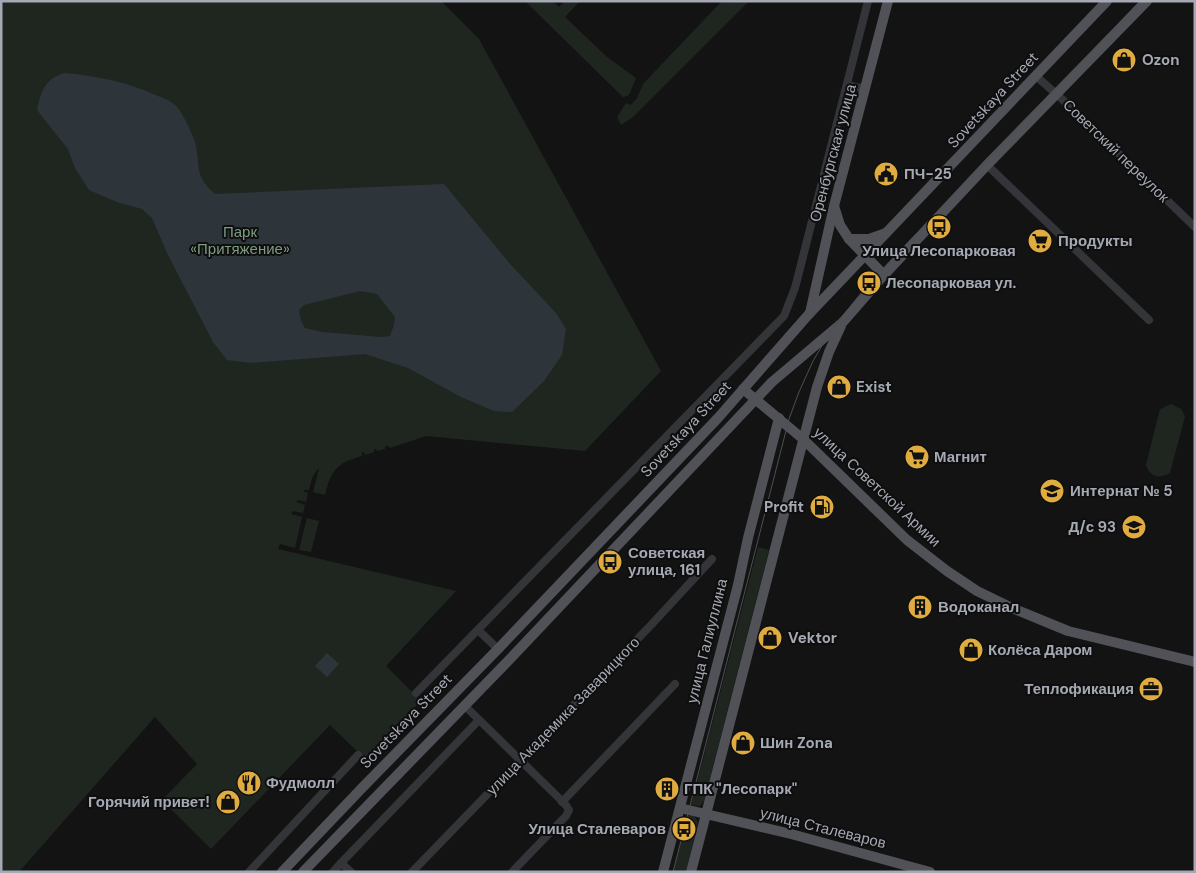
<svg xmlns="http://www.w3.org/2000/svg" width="1196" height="873" viewBox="0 0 1196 873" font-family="'DM Sans',sans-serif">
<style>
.green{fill:#1f2620}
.water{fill:#2d353b;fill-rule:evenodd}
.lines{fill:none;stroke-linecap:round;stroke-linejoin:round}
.minor{stroke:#343539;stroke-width:8}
.major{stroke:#505257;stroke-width:10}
.tram{stroke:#4d4f53;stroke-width:1}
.labels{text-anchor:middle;stroke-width:4;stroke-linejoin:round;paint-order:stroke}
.poi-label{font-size:15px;font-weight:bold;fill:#a5a9b3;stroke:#0e0e0f;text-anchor:start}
.street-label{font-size:15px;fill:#a5a9b3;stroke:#0e0e0f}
.park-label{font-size:15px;fill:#7e9c80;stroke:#0e0e0f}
</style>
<rect width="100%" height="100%" fill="#131314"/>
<g class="green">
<path d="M1 1H441L479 39 661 371 585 451 426 436 390 448 389 446H385V449L377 451 376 449H374V452L365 455 364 452H362V456C337 463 331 470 325 495L313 492 319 469 317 470 312 478 309 490H305L303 491 308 493 306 502 298 500 296 502 305 505 303 513 293 511 291 514 302 517 295 548 280 544 278 549 456 591 386 666 421 701 365 759 330 725 211 849 162 800 197 764 155 717 19 872H1Z"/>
<path d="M525 1H553L559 7 565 1H580L565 17 607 57 636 78 629 95 623 97Z"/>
<path d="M722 1H749L633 117 621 125 617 117 626 103 631 105 637 98 643 84Z"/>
<path d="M1171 404 1181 409 1185 416 1170 473C1159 479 1151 478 1146 465L1160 409Z"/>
<path d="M307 518 319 521 311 552 299 550Z"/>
<path d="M758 547 769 550 704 801 700 806 691 805Z"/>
<path d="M690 815 695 817 698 822 686 872H673L688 816Z"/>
</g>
<g class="water">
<path d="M65 73C98 76 127 82 158 96 163 98 171 101 175 105 182 111 192 133 195 142 201 166 193 175 215 194L444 184 511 265 556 313 566 329 562 355 544 381 512 412 494 411 461 397 408 368 365 354 251 363 227 360 213 342 168 255 152 218 142 209 117 202 89 190 75 168 68 149 37 110C41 92 45 78 65 73ZM360 291 377 294 395 317 394 325 390 336 381 337 322 332 305 328 301 321 299 310 304 305Z"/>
<path d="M327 653 339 664 327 677 315 666Z"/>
</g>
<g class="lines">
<g class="minor">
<path d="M1036 76 1063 100 1195 227"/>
<path d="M847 85 865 89"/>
<path d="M987 165 1149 320"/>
<path d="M478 630 498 649"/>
<path d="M416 693 784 316 795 288 868 1"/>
<path d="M464 705 565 804 569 810 566 816 512 872"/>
<path d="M562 802 675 684"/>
<path d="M249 872 358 755"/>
<path d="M333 872 341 863"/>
<path d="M351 872 341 863 479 720"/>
<path d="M412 872 652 624 712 559"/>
</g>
<g class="major">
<path d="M834 206 840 225 849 239 884 275"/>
<path d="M849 239H869L886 233"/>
<path d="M810 313 834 206 888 1"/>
<path d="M743 389 803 439 907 540 947 571 977 591 1012 608 1068 631 1195 662"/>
<path d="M680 808 791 834 930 872"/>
<path d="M282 872 362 788 499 648 718 418 809 314 1107 1"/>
<path d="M303 872 510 659 772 382 843 322 884 275 987 165 1147 1"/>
<path d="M663 872 738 585 748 538 779 418"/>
<path d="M691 872 817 387 829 352 841 326"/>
</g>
<path class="tram" d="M673 872 789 419 799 392 813 361 830 332 869 283 1140 1"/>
</g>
<defs>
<symbol id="shop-disc" viewBox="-11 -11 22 22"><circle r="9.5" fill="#e0ac3f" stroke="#0e0e0f"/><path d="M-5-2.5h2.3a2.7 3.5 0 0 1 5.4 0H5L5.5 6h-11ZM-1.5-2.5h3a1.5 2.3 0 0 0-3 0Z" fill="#111"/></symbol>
<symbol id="civic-disc" viewBox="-11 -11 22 22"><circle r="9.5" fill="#e0ac3f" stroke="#0e0e0f"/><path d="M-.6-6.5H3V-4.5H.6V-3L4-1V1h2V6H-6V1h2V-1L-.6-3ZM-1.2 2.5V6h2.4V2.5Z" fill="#111"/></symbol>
<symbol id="bus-disc" viewBox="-11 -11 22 22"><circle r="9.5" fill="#e0ac3f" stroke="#0e0e0f"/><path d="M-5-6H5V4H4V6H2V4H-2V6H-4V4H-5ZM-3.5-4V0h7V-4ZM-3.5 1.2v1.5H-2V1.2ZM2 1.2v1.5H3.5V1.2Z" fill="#111"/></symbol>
<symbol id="supermarket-disc" viewBox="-11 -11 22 22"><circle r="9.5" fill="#e0ac3f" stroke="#0e0e0f"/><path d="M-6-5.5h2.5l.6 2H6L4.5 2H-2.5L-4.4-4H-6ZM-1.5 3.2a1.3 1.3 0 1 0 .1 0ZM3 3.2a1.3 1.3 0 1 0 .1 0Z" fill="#111"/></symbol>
<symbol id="school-disc" viewBox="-11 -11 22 22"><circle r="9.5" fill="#e0ac3f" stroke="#0e0e0f"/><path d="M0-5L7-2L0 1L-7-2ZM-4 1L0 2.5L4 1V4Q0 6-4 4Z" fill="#111"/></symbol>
<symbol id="fuel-disc" viewBox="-11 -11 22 22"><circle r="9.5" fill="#e0ac3f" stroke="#0e0e0f"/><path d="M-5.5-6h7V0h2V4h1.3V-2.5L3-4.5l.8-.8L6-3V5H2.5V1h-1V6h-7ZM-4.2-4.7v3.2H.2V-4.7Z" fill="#111"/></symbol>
<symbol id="building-disc" viewBox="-11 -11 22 22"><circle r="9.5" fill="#e0ac3f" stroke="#0e0e0f"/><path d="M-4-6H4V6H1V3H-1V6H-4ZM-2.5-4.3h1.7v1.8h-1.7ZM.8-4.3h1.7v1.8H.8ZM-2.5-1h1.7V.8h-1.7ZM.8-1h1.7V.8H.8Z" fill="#111"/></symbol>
<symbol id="office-disc" viewBox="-11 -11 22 22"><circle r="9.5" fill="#e0ac3f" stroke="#0e0e0f"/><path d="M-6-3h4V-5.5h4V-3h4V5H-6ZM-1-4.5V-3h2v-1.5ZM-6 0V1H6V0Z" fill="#111"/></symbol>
<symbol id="restaurant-disc" viewBox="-11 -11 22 22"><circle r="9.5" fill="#e0ac3f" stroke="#0e0e0f"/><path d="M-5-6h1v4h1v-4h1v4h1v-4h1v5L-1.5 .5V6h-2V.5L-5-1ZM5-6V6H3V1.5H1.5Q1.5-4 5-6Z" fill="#111"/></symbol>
</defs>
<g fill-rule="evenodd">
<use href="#shop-disc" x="1110" y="46" width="28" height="28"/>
<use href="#civic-disc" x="872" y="160" width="28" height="28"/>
<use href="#bus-disc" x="925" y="213" width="28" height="28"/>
<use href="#supermarket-disc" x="1026" y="227" width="28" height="28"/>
<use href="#bus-disc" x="855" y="269" width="28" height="28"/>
<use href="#shop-disc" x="825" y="373" width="28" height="28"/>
<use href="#supermarket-disc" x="903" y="443" width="28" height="28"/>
<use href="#school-disc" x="1038" y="477" width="28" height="28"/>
<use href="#fuel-disc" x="808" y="493" width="28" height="28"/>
<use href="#school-disc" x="1120" y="513" width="28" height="28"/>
<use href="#bus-disc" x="596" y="548" width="28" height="28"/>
<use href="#building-disc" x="906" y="593" width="28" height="28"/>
<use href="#shop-disc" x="756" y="624" width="28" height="28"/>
<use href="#shop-disc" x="957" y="636" width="28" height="28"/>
<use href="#office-disc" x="1137" y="675" width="28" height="28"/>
<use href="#shop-disc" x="729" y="729" width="28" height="28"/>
<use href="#restaurant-disc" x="235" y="769" width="28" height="28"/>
<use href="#building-disc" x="653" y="775" width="28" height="28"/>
<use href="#shop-disc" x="214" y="788" width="28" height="28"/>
<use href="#bus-disc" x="670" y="815" width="28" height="28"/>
</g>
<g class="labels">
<g class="poi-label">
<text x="1142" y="65">Ozon</text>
<text x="904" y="179">ПЧ-25</text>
<text x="1058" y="246">Продукты</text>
<text x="939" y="256" text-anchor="middle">Улица Лесопарковая</text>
<text x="886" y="288">Лесопарковая ул.</text>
<text x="856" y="392">Exist</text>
<text x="934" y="462">Магнит</text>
<text x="1070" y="496">Интернат № 5</text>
<text x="804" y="512" text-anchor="end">Profit</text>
<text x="1116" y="532" text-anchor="end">Д/с 93</text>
<text x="628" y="558">Советская<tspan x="628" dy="17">улица, 161</tspan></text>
<text x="938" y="612">Водоканал</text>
<text x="788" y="643">Vektor</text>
<text x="988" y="655">Колёса Даром</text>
<text x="1134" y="694" text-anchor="end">Теплофикация</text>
<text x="760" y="748">Шин Zona</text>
<text x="266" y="788">Фудмолл</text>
<text x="684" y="794">ГПК "Лесопарк"</text>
<text x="210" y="807" text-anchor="end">Горячий привет!</text>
<text x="666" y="834" text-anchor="end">Улица Сталеваров</text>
</g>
<g class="street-label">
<text transform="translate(993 100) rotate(-47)" y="5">Sovetskaya Street</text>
<text transform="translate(1116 151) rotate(44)" y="5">Советский переулок</text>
<text transform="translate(833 153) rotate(-75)" y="5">Оренбургская улица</text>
<text transform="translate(686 429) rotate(-47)" y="5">Sovetskaya Street</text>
<text transform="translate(877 487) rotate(43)" y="5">улица Советской Армии</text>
<text transform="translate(707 641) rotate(-76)" y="5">улица Галиуллина</text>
<text transform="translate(563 716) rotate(-46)" y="5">улица Академика Заварицкого</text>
<text transform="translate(406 721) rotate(-46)" y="5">Sovetskaya Street</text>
<text transform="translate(823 828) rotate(14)" y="5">улица Сталеваров</text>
</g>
<g class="park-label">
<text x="240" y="237">Парк<tspan x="240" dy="17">«Притяжение»</tspan></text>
</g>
</g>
<rect width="1196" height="873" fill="none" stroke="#a5a9b3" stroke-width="5"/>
</svg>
